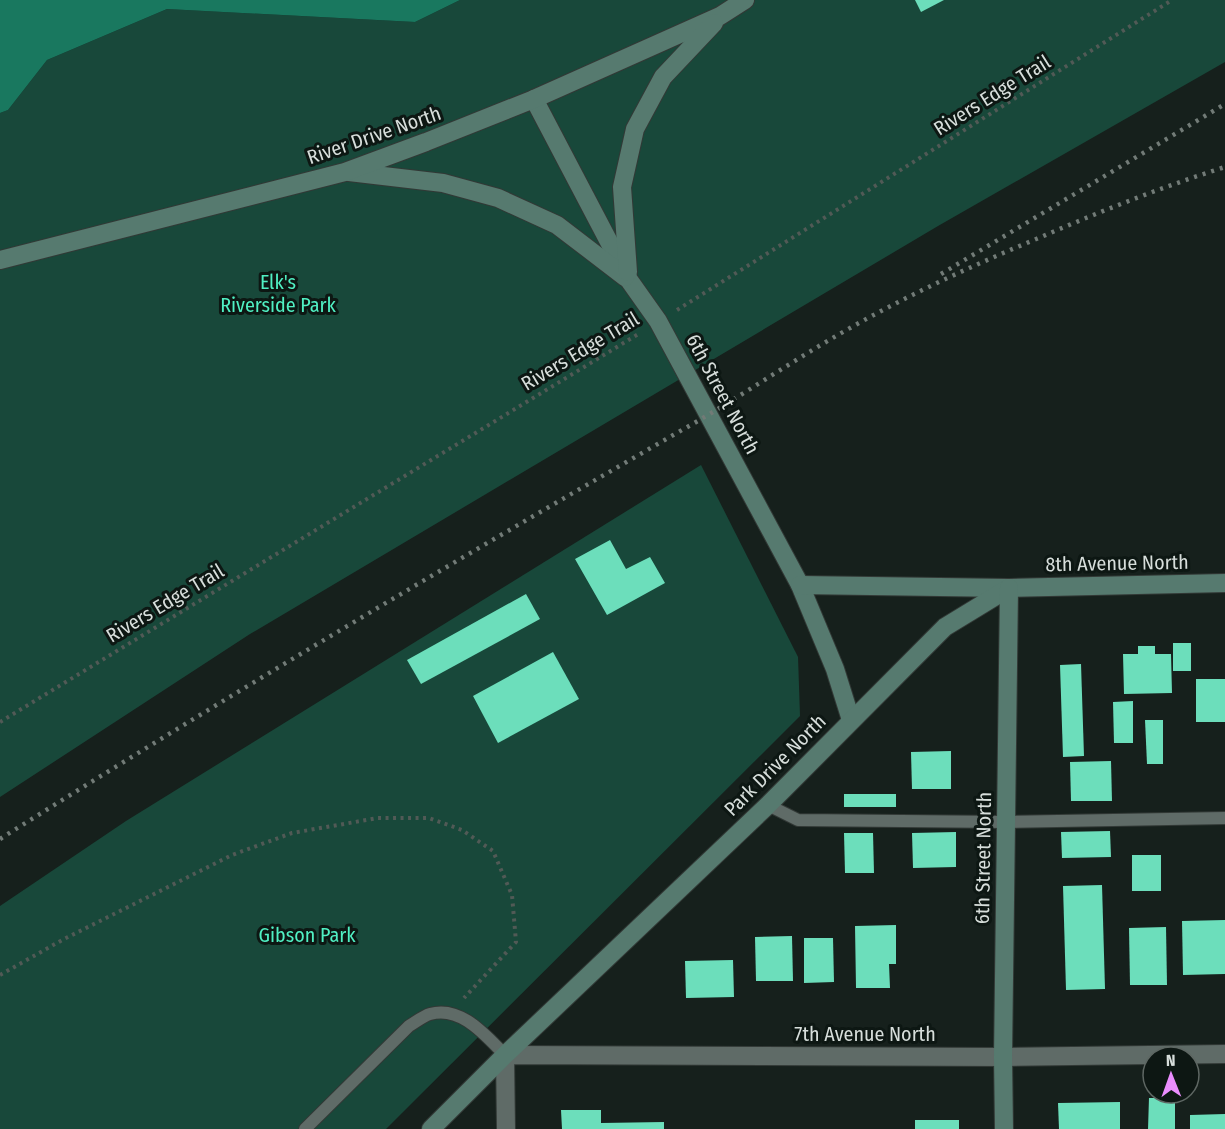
<svg xmlns="http://www.w3.org/2000/svg" width="1225" height="1129" viewBox="0 0 1225 1129" font-family="'Fira Sans Condensed',sans-serif">
<style>
.green{fill:#18483a}
.water{fill:#19785f}
.building{fill:#6cdebb}
.lines{fill:none;stroke-linecap:round;stroke-linejoin:round}
.lane-casing{stroke:#323936;stroke-width:14}
.street-casing{stroke:#323936;stroke-width:20}
.secondary-casing{stroke:#323936;stroke-width:20}
.path{stroke:#515a56;stroke-width:4;stroke-dasharray:3 4.5;stroke-linecap:butt}
.lane{stroke:#5f6b67;stroke-width:12}
.street{stroke:#5f6b67;stroke-width:18}
.secondary{stroke:#567a6f;stroke-width:18}
.rail{stroke:#727b77;stroke-width:4.5;stroke-dasharray:3 6;stroke-linecap:butt}
.labels{text-anchor:middle;stroke-width:6;stroke-linejoin:round;paint-order:stroke}
.street-label{font-size:20px;fill:#d7dedb;stroke:#0d1713}
.park-label{font-size:20px;fill:#50f0c3;stroke:#0d1713}
</style>
<rect width="100%" height="100%" fill="#16201c"/>
<g class="green">
<path d="M460 0H1225V62L938 226 250 634 0 797V113L8 110 47 60 167 9 415 22Z"/>
<path d="M701 465 798 657 800 716 386 1129H0V906L126 821Z"/>
</g>
<path class="water" d="M0 0H460L415 22 167 9 47 60 8 110 0 113Z"/>
<g class="building">
<path d="M915 0H944L921 12Z"/>
<path d="M610 540 626 569 650 557 665 583 607 615 575 559Z"/>
<path d="M526 594 540 619 421 684 407 660Z"/>
<rect x="1173" y="643" width="18" height="28"/>
<path d="M1138 646H1155V654H1171L1172 693 1124 694 1123 654H1138Z"/>
<path d="M553 652 579 699 498 743 473 696Z"/>
<path d="M1081 664 1084 756 1063 757 1060 665Z"/>
<rect x="1196" y="679" width="29" height="43"/>
<path d="M1133 701V743H1114L1113 702Z"/>
<path d="M1145 720H1163V764H1147Z"/>
<path d="M951 751V789H912L911 752Z"/>
<path d="M1111 761 1112 801H1071L1070 762Z"/>
<rect x="844" y="794" width="52" height="13"/>
<path d="M1110 831 1111 857 1062 858 1061 832Z"/>
<path d="M956 832V867L913 868 912 833Z"/>
<path d="M844 833H873L874 873H845Z"/>
<rect x="1132" y="855" width="29" height="36"/>
<path d="M1102 885 1105 989 1066 990 1063 886Z"/>
<path d="M1225 920V974L1183 975 1182 921Z"/>
<path d="M896 925V964H889L890 988H856L855 926Z"/>
<path d="M1166 927 1167 985H1130L1129 928Z"/>
<path d="M792 936 793 981H756L755 937Z"/>
<path d="M804 938H833L834 982 804 983Z"/>
<path d="M733 960 734 997 686 998 685 961Z"/>
<path d="M1149 1098H1175V1129H1148Z"/>
<path d="M1120 1102V1129H1059L1058 1103Z"/>
<path d="M561 1110H601V1123L664 1122V1129H562Z"/>
<path d="M1225 1114V1129H1190V1115Z"/>
<rect x="915" y="1120" width="44" height="9"/>
</g>
<g class="lines">
<defs>
<g id="lane">
<path d="M768 805 798 820 1005 822 1225 818"/>
<path d="M305 1129 409 1026C416 1022 423 1016 430 1014 461 1005 486 1036 505 1055"/>
</g>
<path id="street" d="M506 1129 505 1055 1003 1057 1225 1054"/>
<g id="secondary">
<path d="M534 99 629 280 658 321 800 585 835 669 851 720"/>
<path d="M349 172 443 183 498 198 557 225 625 277"/>
<path d="M0 260 345 172 426 142 534 99 720 16 745 0"/>
<path d="M628 272 622 187 635 129 663 77 714 23"/>
<path d="M800 585 1009 588 1225 583"/>
<path d="M431 1129 505 1055 768 805 945 627 1009 588"/>
<path d="M1004 1129 1003 1057 1009 588"/>
</g>
</defs>
<use href="#lane" class="lane-casing"/>
<use href="#street" class="street-casing"/>
<use href="#secondary" class="secondary-casing"/>
<g class="path">
<path d="M677 310 1172 0"/>
<path d="M0 722 640 333"/>
<path d="M0 975 64 939 232 855 292 833 378 818H429L462 830 493 851 512 895 516 942 464 998"/>
</g>
<use href="#lane" class="lane"/>
<use href="#street" class="street"/>
<use href="#secondary" class="secondary"/>
<g class="rail">
<path d="M941 274 1225 104"/>
<path d="M0 839C224 698 452 562 682 430 739 398 793 360 850 328 912 293 976 264 1041 237 1101 211 1162 187 1225 167"/>
</g>
</g>
<g class="labels">
<g class="street-label">
<text transform="translate(992 95) rotate(-32)" y="7">Rivers Edge Trail</text>
<text transform="translate(374 135) rotate(-19)" y="7">River Drive North</text>
<text transform="translate(580 351) rotate(-31)" y="7">Rivers Edge Trail</text>
<text transform="translate(723 394) rotate(62)" y="7">6th Street North</text>
<text transform="translate(1117 563) rotate(-1)" y="7">8th Avenue North</text>
<text transform="translate(165 603) rotate(-31)" y="7">Rivers Edge Trail</text>
<text transform="translate(775 765) rotate(-45)" y="7">Park Drive North</text>
<text transform="translate(983 858) rotate(-89)" y="7">6th Street North</text>
<text x="865" y="1041">7th Avenue North</text>
</g>
<g class="park-label">
<text x="278" y="289">Elk's<tspan x="278" dy="23">Riverside Park</tspan></text>
<text x="307" y="942">Gibson Park</text>
</g>
</g>
<g transform="translate(1171 1075) rotate(359)"><circle r="28" fill="#0d1713" stroke="#5e6763" stroke-width="1.5"/>
<path d="M0-4.5L10 22L0 15L-10 22Z" fill="#ea8dfd"/>
<text y="-9" font-size="16" font-weight="bold" text-anchor="middle" fill="#d7dedb">N</text>
</g>
</svg>
